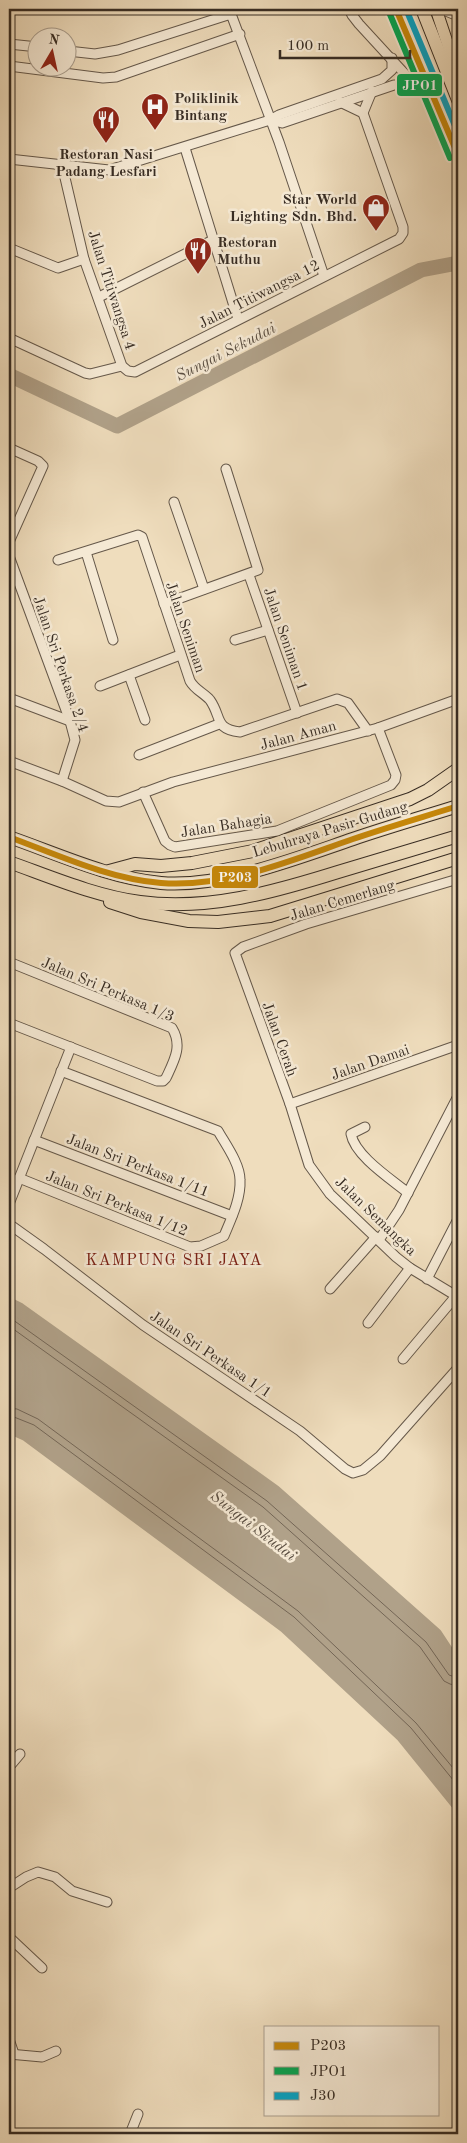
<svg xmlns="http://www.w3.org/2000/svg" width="467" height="2143" viewBox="0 0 467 2143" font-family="'Old Standard TT',serif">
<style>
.water{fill:#b0a189;stroke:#807260}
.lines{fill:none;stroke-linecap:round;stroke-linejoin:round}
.shore{stroke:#746656;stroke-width:1}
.river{stroke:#b0a189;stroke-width:15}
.minor-casing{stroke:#65584a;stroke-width:11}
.major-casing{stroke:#372c23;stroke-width:13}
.highway-casing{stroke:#372c23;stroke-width:14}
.minor{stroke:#f5e9d4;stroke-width:9}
.major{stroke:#efddbd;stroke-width:11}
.highway{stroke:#efddbd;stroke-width:12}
.bus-1-casing{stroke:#f5e9d4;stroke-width:10}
.bus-2-casing{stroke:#f5e9d4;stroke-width:10}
.bus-3-casing{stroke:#f5e9d4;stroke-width:10}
.bus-1{stroke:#c78809;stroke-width:6}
.bus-2{stroke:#00a651;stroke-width:6}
.bus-3{stroke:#03a3c5;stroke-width:6}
.labels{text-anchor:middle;stroke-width:5;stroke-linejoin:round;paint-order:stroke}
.poi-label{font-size:15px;font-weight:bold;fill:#372c23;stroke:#f5e9d4;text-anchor:start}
.street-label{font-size:15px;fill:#372c23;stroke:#f5e9d4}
.water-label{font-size:16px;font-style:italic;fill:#5b4f42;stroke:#f5e9d4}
.neighbourhood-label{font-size:16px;letter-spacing:1px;fill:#7a1f14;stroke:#f5e9d4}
.line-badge{stroke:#f5e9d4;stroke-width:2}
.badge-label{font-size:14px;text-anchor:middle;font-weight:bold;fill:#fff}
</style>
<rect width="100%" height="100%" fill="#efddbd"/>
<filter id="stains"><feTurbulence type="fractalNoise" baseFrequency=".004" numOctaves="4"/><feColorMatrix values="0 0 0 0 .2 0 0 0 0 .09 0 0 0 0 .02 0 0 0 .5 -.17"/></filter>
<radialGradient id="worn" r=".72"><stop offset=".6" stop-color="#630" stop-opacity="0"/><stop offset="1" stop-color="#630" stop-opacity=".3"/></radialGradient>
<path class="water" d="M9 1305 19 1310 274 1492 435 1635 458 1670V1803L403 1735 286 1626 27 1434 9 1426Z"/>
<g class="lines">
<g class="shore">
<path d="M9 1311 271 1496 431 1638 452 1669 458 1672"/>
<path d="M9 1317 267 1501 426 1642 449 1675 458 1678"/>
<path d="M9 1326 263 1507 420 1647 444 1681 450 1684 458 1686"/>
<path d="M9 1408 17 1409 38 1419 298 1611 416 1723 458 1774"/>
<path d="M9 1415 34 1425 294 1617 411 1728 458 1786"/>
<path d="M9 1422 30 1430 290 1622 406 1732 458 1795"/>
</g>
<g class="river">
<path d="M9 375 117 426 421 270 458 263"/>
<path d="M9 1305 19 1310 274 1492 435 1635 458 1670"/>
<path d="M9 1426 27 1434 286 1626 403 1735 458 1803"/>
</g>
<defs>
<g id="minor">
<path d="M349 9 352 15 359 24 415 85 433 94"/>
<path d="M441 9 458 16"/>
<path d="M9 44 38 47"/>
<path d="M68 51 95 54 118 50 231 14 279 142 324 276"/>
<path d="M454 58 455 43 458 37"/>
<path d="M9 66 103 78 116 77 240 34"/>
<path d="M340 102 363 113"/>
<path d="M270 120 282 123 394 85H415"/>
<path d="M185 148 238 319"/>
<path d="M9 159 109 170 270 120 279 115 382 79 392 70V58"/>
<path d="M62 165 84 259 122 366 128 371 135 372 399 239 403 233V227L363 113 372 91"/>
<path d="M9 248 58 268 84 259"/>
<path d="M99 297 213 240"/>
<path d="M9 338 85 373 90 374 122 366"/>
<path d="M9 448 38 461 43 466 9 542"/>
<path d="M174 502 204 589"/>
<path d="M86 552 113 640"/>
<path d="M9 556 70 721 75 740 62 781"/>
<path d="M58 560 138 535 142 537 190 681C195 690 204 693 210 700 222 717 214 729 240 732L337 699 348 703 368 731"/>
<path d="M249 575 297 713"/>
<path d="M164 604 258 570 226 469"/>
<path d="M235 640 268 630"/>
<path d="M129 675 145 720"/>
<path d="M100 686 180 655"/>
<path d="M9 698 70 721"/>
<path d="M139 755 219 724"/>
<path d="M9 761 62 781 106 801 119 802 173 782 378 728 458 699"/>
<path d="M143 792 165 841 170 845 175 847 277 831 391 785 395 780 396 775 378 728"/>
<path d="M458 879 306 924 243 947 235 953 290 1104 309 1165 330 1194 396 1257 410 1268 458 1297"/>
<path d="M9 962 172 1028C183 1046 174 1061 166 1078L163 1081H157L9 1023"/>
<path d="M290 1104 458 1045"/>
<path d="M365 1127 351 1134C355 1156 391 1179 408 1193"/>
<path d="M34 1140 232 1216"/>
<path d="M19 1178 190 1247 201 1246 224 1236C231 1219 241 1199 240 1180 240 1164 226 1145 218 1131L61 1071"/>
<path d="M9 1204 71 1047"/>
<path d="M9 1224 44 1249 143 1325 300 1431 345 1469 353 1473 363 1470 380 1456 458 1368"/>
<path d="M379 1240 399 1210 458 1096"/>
<path d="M427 1279 458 1219"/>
<path d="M330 1289 376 1237"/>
<path d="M368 1323 410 1268"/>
<path d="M403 1359 456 1296"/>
<path d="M9 1767 20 1754"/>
<path d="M9 1888 26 1877 38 1872 55 1877 72 1891 107 1902"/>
<path d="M9 1937 42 1968"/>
<path d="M9 2039 14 2054"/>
<path d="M9 2054 42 2057 56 2051"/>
<path d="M130 2134 138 2114"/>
</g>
<path id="major" d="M436 9 455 66 458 84"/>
<g id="highway">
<path d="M397 9 458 155"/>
<path d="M422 9 458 100"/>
<path d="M9 837C58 854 109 878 161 883 221 888 297 858 353 839 388 827 423 817 458 806"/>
<path d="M9 862C51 877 95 896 140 902 208 911 274 892 338 872 378 860 418 848 458 836"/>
<path d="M109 871 135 864 161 866 192 863 253 851 410 799 428 790 458 769"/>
<path d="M110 902 141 912 189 921 218 922 270 916 458 858"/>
</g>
</defs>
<use href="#minor" class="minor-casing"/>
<use href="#major" class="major-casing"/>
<use href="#highway" class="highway-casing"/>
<use href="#minor" class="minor"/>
<use href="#major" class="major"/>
<use href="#highway" class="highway"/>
<defs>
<g id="bus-1">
<path d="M396 9 458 155"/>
<path d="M9 837C58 855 109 879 161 883 227 888 292 860 353 839 388 827 423 817 458 806"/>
</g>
<path id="bus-2" d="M389 12 450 158"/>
<path id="bus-3" d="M406 9 458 133"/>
</defs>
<use href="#bus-1" class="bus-1-casing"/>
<use href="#bus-2" class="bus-2-casing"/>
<use href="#bus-3" class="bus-3-casing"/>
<use href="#bus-1" class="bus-1"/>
<use href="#bus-2" class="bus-2"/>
<use href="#bus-3" class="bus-3"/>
</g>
<defs>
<symbol id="hospital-pin" viewBox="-11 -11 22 30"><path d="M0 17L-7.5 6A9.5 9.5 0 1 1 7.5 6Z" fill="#8f2418" stroke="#f5e9d4"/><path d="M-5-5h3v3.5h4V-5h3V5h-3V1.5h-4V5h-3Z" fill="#fff"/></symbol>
<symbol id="restaurant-pin" viewBox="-11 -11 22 30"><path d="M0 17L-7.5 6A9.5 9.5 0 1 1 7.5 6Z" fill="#8f2418" stroke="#f5e9d4"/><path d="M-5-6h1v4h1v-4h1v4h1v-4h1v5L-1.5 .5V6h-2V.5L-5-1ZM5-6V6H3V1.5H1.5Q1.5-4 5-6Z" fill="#fff"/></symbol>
<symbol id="shop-pin" viewBox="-11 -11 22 30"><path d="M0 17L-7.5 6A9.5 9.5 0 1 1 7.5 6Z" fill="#8f2418" stroke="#f5e9d4"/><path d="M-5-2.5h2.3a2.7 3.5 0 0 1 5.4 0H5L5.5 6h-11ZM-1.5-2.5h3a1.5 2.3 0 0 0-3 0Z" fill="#fff"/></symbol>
</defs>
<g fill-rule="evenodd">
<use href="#hospital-pin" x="139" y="91" width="32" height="43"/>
<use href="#restaurant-pin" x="90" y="104" width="32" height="43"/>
<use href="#shop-pin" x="360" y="192" width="32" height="43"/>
<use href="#restaurant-pin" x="182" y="235" width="32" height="43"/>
</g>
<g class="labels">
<g class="poi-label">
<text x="174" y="103">Poliklinik<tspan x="174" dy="17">Bintang</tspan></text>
<text x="106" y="159" text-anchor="middle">Restoran Nasi<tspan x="106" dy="17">Padang Lesfari</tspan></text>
<text x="357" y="204" text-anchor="end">Star World<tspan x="357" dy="17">Lighting Sdn. Bhd.</tspan></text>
<text x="217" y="247">Restoran<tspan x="217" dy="17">Muthu</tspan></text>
</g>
<g class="street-label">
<text transform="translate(112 290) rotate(72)" y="5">Jalan Titiwangsa 4</text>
<text transform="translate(259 294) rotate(-27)" y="5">Jalan Titiwangsa 12</text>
<text transform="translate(186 627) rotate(71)" y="5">Jalan Seniman</text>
<text transform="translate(286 639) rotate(71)" y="5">Jalan Seniman 1</text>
<text transform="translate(61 664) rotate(71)" y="5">Jalan Sri Perkasa 2/4</text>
<text transform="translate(298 735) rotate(-15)" y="5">Jalan Aman</text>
<text transform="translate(226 825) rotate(-9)" y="5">Jalan Bahagia</text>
<text transform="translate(330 829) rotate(-17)" y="5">Lebuhraya Pasir Gudang</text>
<text transform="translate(342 900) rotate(-17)" y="5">Jalan Cemerlang</text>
<text transform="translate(108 989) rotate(23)" y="5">Jalan Sri Perkasa 1/3</text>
<text transform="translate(280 1039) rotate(70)" y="5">Jalan Cerah</text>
<text transform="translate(370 1062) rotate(-19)" y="5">Jalan Damai</text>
<text transform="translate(138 1165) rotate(21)" y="5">Jalan Sri Perkasa 1/11</text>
<text transform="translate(117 1203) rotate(22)" y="5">Jalan Sri Perkasa 1/12</text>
<text transform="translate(376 1216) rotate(44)" y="5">Jalan Semangka</text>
<text transform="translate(211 1354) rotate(34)" y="5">Jalan Sri Perkasa 1/1</text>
</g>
<g class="water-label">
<text transform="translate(225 351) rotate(-27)" y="6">Sungai Sekudai</text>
<text transform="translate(254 1525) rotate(38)" y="6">Sungai Skudai</text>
</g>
<g class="neighbourhood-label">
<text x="174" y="1265">KAMPUNG SRI JAYA</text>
</g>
</g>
<g class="line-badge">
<rect x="396" y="73" width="47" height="24" rx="5" fill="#00a651"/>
<rect x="211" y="865" width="48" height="24" rx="5" fill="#c78809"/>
</g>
<g class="badge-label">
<text x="420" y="90">JPO1</text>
<text x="235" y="882">P203</text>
</g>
<rect width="467" height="2143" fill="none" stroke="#efddbd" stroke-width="30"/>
<rect x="10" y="10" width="447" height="2123" fill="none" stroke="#372c23" stroke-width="2.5"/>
<rect x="15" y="15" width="437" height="2113" fill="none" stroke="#372c23"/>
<rect x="264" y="2026" width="175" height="90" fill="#f5e9d4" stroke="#a99d8d"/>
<rect x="274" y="2042" width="25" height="8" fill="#c78809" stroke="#a99d8d"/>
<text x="310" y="2050" font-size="15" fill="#372c23">P203</text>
<rect x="274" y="2067" width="25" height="8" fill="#00a651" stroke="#a99d8d"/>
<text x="310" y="2076" font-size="15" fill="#372c23">JPO1</text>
<rect x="274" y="2092" width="25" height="8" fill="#03a3c5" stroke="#a99d8d"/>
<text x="310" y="2100" font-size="15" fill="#372c23">J30</text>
<g transform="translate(52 52) rotate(9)"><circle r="24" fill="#f5e9d4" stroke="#a99d8d"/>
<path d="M0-4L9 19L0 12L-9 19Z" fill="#8f2418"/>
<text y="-8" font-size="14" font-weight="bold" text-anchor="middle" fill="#372c23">N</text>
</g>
<path d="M280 50v8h130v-8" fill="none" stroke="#372c23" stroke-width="2.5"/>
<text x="287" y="50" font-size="15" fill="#372c23" stroke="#f5e9d4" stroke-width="4" paint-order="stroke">100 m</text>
<rect width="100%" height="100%" filter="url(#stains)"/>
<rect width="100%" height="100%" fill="url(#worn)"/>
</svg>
